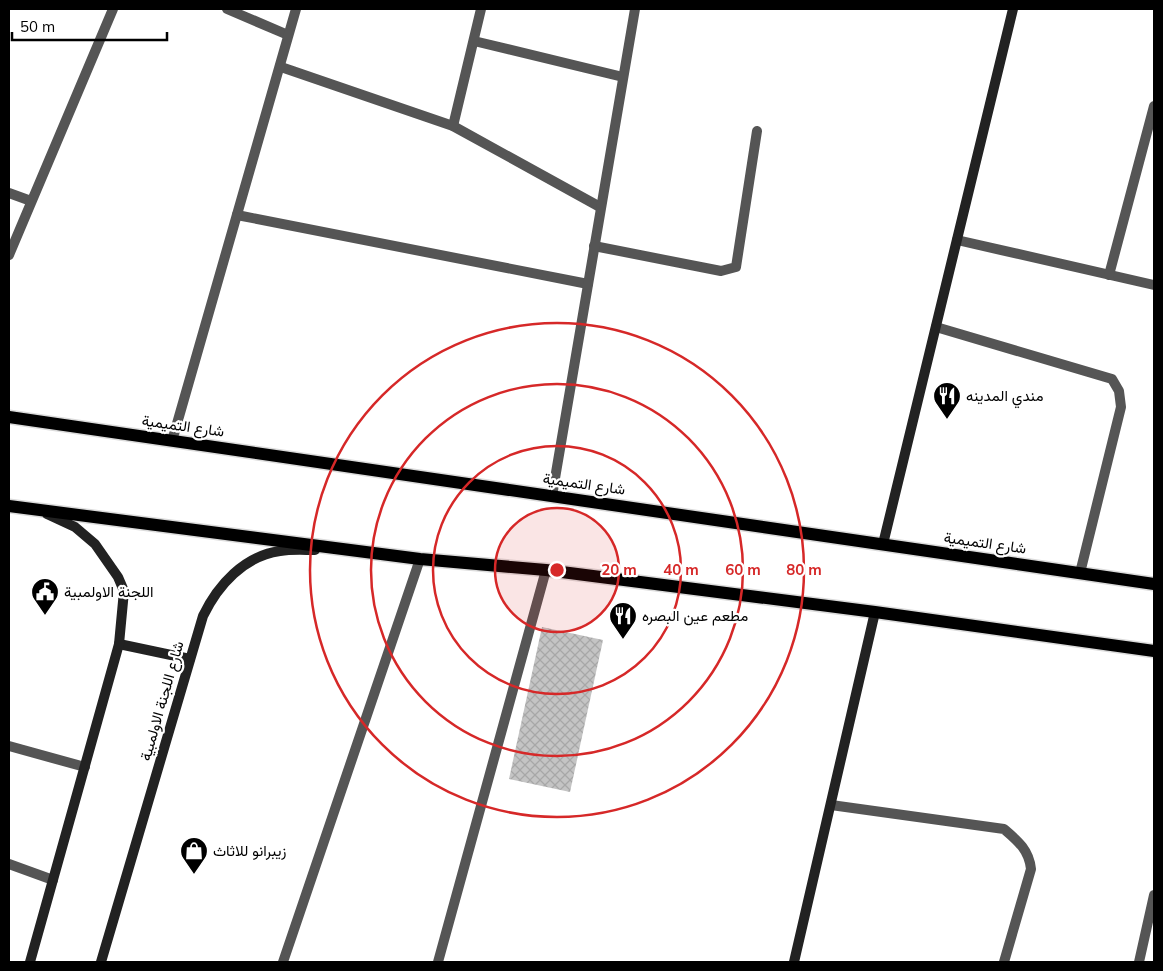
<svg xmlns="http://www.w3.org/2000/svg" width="1163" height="971" viewBox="0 0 1163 971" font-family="Mulish,Vazirmatn,sans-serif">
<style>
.building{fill:url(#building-cross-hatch)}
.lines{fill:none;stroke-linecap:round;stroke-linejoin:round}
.primary-casing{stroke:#dbdbdb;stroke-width:15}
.lane{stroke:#555;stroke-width:10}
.street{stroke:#555;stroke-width:10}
.secondary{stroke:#222;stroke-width:10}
.primary{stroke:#000;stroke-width:12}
.ring{fill:none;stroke:#d62828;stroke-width:2.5}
.labels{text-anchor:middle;stroke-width:4.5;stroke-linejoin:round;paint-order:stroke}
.poi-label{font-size:15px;fill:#000;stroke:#fff;text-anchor:start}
.street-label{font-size:15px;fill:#000;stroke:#fff}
.centre{fill:#d62828;stroke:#fff;stroke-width:2.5}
.ring-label{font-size:15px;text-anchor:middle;font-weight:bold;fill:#d62828;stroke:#fff;stroke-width:4.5;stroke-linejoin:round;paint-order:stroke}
</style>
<defs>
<pattern id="building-cross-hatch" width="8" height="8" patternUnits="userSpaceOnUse" patternTransform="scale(1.25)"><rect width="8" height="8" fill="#c4c4c4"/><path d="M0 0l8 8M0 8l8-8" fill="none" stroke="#a7a7a7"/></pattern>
</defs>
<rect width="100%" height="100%" fill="#fff"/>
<path class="building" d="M542 627 603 640 570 792 509 779Z"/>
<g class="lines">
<defs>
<g id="primary">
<path d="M9 417 1154 584"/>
<path d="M9 506 420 559 546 570 875 612 1154 651"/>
</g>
</defs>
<use href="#primary" class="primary-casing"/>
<g class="lane">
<path d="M9 746 85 767"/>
<path d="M9 864 53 880"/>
</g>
<g class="street">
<path d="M227 9 288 35"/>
<path d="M474 41 623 77"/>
<path d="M281 67 453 126 600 207"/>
<path d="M453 126 481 9"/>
<path d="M9 193 31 201"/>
<path d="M237 215 588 284"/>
<path d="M957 240 1154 285"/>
<path d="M594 246 721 271 736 267 757 131"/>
<path d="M9 255 113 9"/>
<path d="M1109 275 1154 106"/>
<path d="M936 327 1112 379 1119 391 1121 407 1080 573"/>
<path d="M172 441 296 9"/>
<path d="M552 496 635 9"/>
<path d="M831 805 1004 829C1018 841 1029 850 1031 869L1004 962"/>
<path d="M283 962 420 559"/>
<path d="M438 962 546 570"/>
<path d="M1139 962 1154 895"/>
</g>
<g class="secondary">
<path d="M883 544 1013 9"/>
<path d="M119 644 190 659"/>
<path d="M30 962 119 644 124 591 118 577 95 544 75 527 47 514"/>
<path d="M101 962 203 616C218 585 244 556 280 551 292 549 304 550 315 550"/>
<path d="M794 962 875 612"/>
</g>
<use href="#primary" class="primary"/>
</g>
<circle cx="557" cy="570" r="62" fill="#d62828" fill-opacity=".12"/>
<g class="ring">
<circle cx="557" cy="570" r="62"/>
<circle cx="557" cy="570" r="124"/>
<circle cx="557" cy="570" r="186"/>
<circle cx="557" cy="570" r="247"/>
</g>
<defs>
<symbol id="restaurant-pin" viewBox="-11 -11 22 30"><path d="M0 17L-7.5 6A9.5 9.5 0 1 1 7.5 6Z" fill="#000" stroke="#fff"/><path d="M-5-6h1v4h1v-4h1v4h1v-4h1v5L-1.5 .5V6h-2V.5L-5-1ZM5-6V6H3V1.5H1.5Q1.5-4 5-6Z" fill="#fff"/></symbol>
<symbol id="civic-pin" viewBox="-11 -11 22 30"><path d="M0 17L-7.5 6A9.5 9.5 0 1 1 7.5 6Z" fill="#000" stroke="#fff"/><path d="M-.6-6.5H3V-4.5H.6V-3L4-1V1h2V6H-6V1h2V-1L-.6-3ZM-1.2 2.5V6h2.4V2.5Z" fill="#fff"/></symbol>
<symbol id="shop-pin" viewBox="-11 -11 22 30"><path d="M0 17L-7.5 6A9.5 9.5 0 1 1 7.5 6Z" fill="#000" stroke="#fff"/><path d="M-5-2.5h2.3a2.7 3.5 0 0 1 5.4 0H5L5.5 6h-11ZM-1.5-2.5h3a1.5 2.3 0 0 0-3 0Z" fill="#fff"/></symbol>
</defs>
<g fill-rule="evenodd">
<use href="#restaurant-pin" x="931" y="380" width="32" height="43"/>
<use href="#civic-pin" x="29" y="576" width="32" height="43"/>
<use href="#restaurant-pin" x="607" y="600" width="32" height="43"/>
<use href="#shop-pin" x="178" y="835" width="32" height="43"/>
</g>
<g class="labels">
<g class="poi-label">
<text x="966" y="401">مندي المدينه</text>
<text x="64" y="597">اللجنة الاولمبية</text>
<text x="642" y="621">مطعم عين البصره</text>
<text x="213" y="856">زيبرانو للاثاث</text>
</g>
<g class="street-label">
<text transform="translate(183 426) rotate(8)" y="5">شارع التميمية</text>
<text transform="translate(584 484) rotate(8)" y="5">شارع التميمية</text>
<text transform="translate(985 543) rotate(8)" y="5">شارع التميمية</text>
<text transform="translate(162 701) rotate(-74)" y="5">شارع اللجنة الاولمبية</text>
</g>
</g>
<circle cx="557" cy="570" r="8" class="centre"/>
<g class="ring-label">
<text x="619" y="575">20 m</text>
<text x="681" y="575">40 m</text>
<text x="743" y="575">60 m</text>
<text x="804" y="575">80 m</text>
</g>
<rect width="1163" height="971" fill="none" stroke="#000000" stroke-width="20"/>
<path d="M12 32v8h155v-8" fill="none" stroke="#000000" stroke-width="2.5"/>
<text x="20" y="32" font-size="15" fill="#000000" stroke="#ffffff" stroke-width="4" paint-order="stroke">50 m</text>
</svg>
